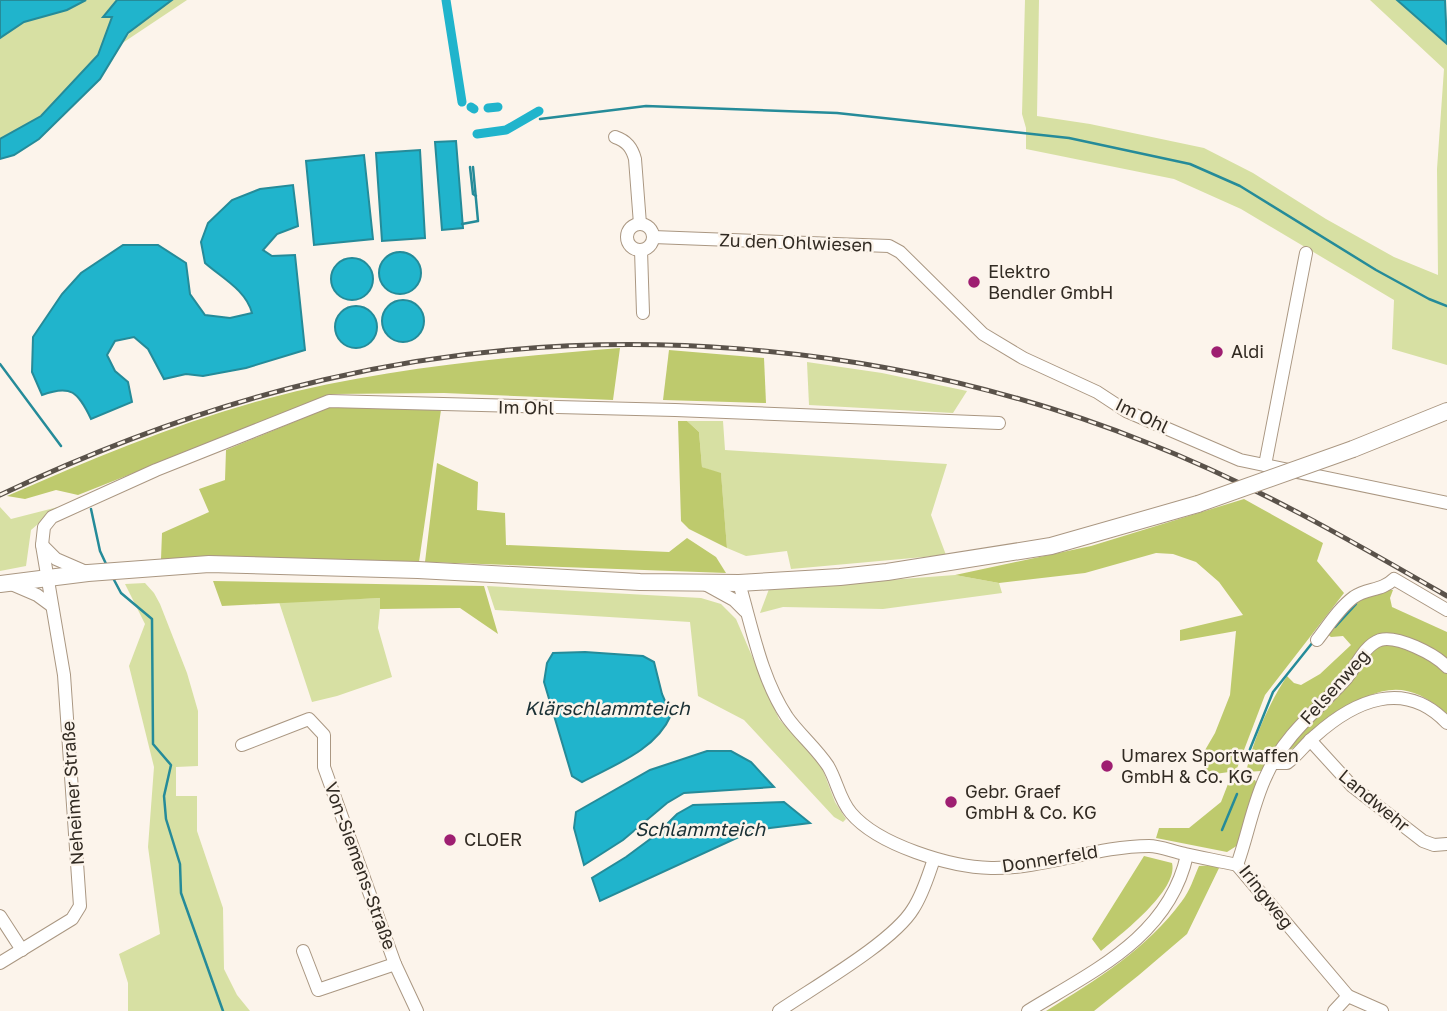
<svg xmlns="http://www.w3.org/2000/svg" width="1447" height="1011" viewBox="0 0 1447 1011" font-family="'Golos Text',sans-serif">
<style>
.green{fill:#d7e0a3}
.forest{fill:#beca6d}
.water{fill:#20b4cc;stroke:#258b99;stroke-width:2}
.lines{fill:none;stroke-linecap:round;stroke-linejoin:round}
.stream{stroke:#258b99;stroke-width:2.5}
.canal{stroke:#20b4cc;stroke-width:9}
.minor-casing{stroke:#aa9782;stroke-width:14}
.major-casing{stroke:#aa9782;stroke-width:18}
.minor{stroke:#fff;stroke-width:12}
.major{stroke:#fff;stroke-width:16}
.rail-casing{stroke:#5a524a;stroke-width:5}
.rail{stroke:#fcf4eb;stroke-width:2.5;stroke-dasharray:8;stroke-linecap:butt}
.major-bridge-casing{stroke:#aa9782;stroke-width:18;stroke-linecap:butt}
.major-bridge{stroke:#fff;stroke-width:16}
.poi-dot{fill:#9e1e71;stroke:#fcf4eb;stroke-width:2.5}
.labels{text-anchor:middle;stroke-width:5;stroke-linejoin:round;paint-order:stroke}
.street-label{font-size:18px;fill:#322b23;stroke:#fcf4eb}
.poi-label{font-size:18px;fill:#322b23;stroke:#fcf4eb;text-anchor:start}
.water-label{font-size:19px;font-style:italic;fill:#1a3035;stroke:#fcf4eb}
</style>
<rect width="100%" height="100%" fill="#fcf4eb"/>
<g class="green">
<path d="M86 0H117L103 16 112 17 99 55 41 116 0 139V38L24 22 67 10Z"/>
<path d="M172 0H187L121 44 133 29Z"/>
<path d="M1025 0H1039L1037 116 1090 124 1204 148 1253 173 1326 219 1394 257 1438 275 1437 169 1444 69 1370 0H1402L1447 41V365L1392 349 1394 300 1241 209 1174 179 1026 149V128L1022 114Z"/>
<path d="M807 362 882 373 967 391 953 413 809 405Z"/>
<path d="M687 421H723L725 450 947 464 931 515 946 555 791 569 787 551 746 556 727 548 721 474 702 467 699 432Z"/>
<path d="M0 507 11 519 58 507 31 530 26 566 0 571Z"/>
<path d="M955 575 999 583 1002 593 883 609 783 607 760 613 769 589Z"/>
<path d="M145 583 154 593 160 604 187 673 198 711V766L176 767V796H197V831L223 908 224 969 237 995 250 1011H128V983L119 954 160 934 148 847 154 767 129 666 145 624 125 584Z"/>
<path d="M487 586 701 598 721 604 736 619 779 719 821 765 835 802 846 819 843 822 834 817 744 720 698 696 690 622 495 610Z"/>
<path d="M381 598 378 628 392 677 337 696 312 702 279 602Z"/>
</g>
<g class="forest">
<path d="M620 348 613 400 444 393 333 394 78 495 56 490 25 499 7 496C92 459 177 423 266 399 382 368 501 358 620 348Z"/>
<path d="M669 350 764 358 766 403 663 400Z"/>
<path d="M330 407 441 410 419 562 161 559 162 533 209 512 199 489 225 480 226 450Z"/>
<path d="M678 421H687L699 432 702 467 721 473 727 548 689 529 681 521Z"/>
<path d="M437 463 478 482 477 510 505 513 506 545 669 552 687 538 716 557 726 573 425 562Z"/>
<path d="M1244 499 1323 543 1317 561 1344 593 1265 695 1236 771 1208 775 1201 757 1215 733 1230 695 1236 631 1180 641V630L1243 615 1219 582 1196 562 1173 554 1156 553 1085 573 999 583 955 575 1091 546Z"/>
<path d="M213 581 484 586 498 634 460 608 380 609V598L222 606Z"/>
<path d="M1381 590H1393L1390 598 1392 607 1447 632V714C1406 677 1377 686 1336 716 1321 726 1306 737 1292 749 1282 757 1270 762 1261 771L1246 772C1254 738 1268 705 1287 676L1294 683 1301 685 1320 674 1351 645 1343 636 1331 637 1327 634 1355 599Z"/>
<path d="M1255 780 1258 786 1238 845 1227 852 1156 838 1159 828H1189L1221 802 1228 784Z"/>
<path d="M1144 856 1172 863C1179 890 1120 935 1101 951L1092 939Z"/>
<path d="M1214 865 1220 866 1187 934 1139 975 1094 1011H1046C1096 980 1147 949 1182 901 1190 891 1194 877 1199 866Z"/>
</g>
<g class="water">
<path d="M0 0H86L67 10 24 22 0 38Z"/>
<path d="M117 0H172L128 33 100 79 39 139 14 155 0 159V139L41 116 98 55 112 17H103Z"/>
<path d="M1397 0H1445L1447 44Z"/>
<path d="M456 141 463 228 442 230 435 142Z"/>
<path d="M420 150 425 238 382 241 376 153Z"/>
<path d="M364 155 373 239 314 245 306 161Z"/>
<path d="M293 185 298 226 277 234 263 250 272 256 295 255 305 350 246 368 203 376 186 374 164 379 148 349 134 337 115 341 107 355 115 371 128 382 132 402 91 419C78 392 71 384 42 395L32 372 33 337 62 294 81 273 123 245H158L186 263 190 294 205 315 230 318 252 313C246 290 222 278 205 263L201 242 208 223 232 200 260 189Z"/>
<circle cx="400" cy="273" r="21"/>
<circle cx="352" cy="279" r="21"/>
<circle cx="403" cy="321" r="21"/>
<circle cx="356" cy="327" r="21"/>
<path d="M585 652 643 656 654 662 662 694 671 715C656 750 614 765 582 782L572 776 544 682 547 663 553 653Z"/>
<path d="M707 751H731L751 762 774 787 684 793 667 803 623 840 584 865 574 828 576 812 650 770Z"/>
<path d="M784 802 810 823 754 830 600 901 592 878 626 857 657 834 677 814 693 805Z"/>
</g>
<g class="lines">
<g class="stream">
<path d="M540 119 646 106 837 113 1069 138 1190 164 1240 186 1376 270 1429 299 1447 306"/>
<path d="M470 167 473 194 476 196"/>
<path d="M462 224 478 221 473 167"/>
<path d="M0 364 61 446"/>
<path d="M91 509 100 551 107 566"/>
<path d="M113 578 121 593 152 619 153 744 171 765 164 796 166 819 180 864 181 893 223 1011"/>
<path d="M1335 627 1356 604"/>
<path d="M1246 759 1273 692 1313 642"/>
<path d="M1222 830 1237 794"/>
</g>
<g class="canal">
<path d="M446 0 462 102"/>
<path d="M471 107 474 109"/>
<path d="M488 108 498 107"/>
<path d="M477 134 506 130 539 111"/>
</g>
<defs>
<g id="minor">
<path d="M615 137C627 141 632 148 635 159L640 224"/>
<circle cx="640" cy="237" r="13"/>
<path d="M653 237 889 246 900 252 983 334 1023 358 1097 392 1126 411 1240 460 1447 503"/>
<path d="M641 250 643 313"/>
<path d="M1265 465 1306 253"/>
<path d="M42 545 56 559 86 572"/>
<path d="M9 583 37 595 52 606"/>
<path d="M739 583C752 627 761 678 787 717 799 734 816 748 828 766 837 781 839 799 851 813 878 845 950 867 991 868 1044 869 1096 846 1149 846 1161 846 1173 852 1185 854 1202 858 1220 861 1237 865"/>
<path d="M705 584 734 600 745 611"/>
<path d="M1317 640C1328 626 1339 608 1354 597 1367 588 1382 591 1394 579L1447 610"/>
<path d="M1310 740 1352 786 1423 841 1434 845 1447 844"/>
<path d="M242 745 309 719 324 735V767L395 964 417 1011"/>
<path d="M1273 763H1287C1298 755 1305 744 1315 736 1354 701 1404 678 1447 723"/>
<path d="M1237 865C1248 835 1253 802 1267 774 1284 736 1317 710 1345 680 1356 668 1363 646 1380 640 1397 635 1435 654 1447 667"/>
<path d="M1237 865 1348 996 1334 1011"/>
<path d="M0 916 22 950"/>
<path d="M303 951 318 990 395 964"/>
<path d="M0 963 72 919 80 906 64 675 42 545 44 527 52 517 156 470 329 401 675 410 999 423"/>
<path d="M1348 996 1382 1011"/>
<path d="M779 1011C814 987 893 942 913 909 923 894 928 876 934 859"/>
<path d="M1028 1011C1093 971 1169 937 1187 855"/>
</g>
<g id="major">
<path d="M1353 449 1447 411"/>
<path d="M0 584 88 573 209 564 418 570 640 582 739 583 840 577 887 572 1051 546 1198 504"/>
</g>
</defs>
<use href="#minor" class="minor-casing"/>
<use href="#major" class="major-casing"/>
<use href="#minor" class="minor"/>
<use href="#major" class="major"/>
<defs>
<path id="rail" d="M0 495C104 446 211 406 323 380 594 316 890 340 1148 443 1253 484 1350 540 1447 596"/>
</defs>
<use href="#rail" class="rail-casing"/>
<use href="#rail" class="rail"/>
<defs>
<path id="major-bridge" d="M1198 504 1353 449"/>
</defs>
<use href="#major-bridge" class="major-bridge-casing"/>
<use href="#major-bridge" class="major-bridge"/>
</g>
<g class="poi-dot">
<circle cx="974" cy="282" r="7"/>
<circle cx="1217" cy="352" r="7"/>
<circle cx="1107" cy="766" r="7"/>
<circle cx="951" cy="802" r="7"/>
<circle cx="450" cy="840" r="7"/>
</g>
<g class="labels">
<g class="street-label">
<text transform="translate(796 243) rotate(2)" y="6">Zu den Ohlwiesen</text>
<text transform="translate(526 408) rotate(1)" y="6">Im Ohl</text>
<text transform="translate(1142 416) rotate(26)" y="6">Im Ohl</text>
<text transform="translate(1335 687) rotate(-48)" y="6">Felsenweg</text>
<text transform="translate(73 793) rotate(-94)" y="6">Neheimer Straße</text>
<text transform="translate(1374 801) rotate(40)" y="6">Landwehr</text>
<text transform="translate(1050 859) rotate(-9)" y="6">Donnerfeld</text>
<text transform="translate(360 866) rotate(70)" y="6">Von-Siemens-Straße</text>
<text transform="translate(1266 897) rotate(52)" y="6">Iringweg</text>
</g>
<g class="poi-label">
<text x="988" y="278">Elektro<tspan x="988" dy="21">Bendler GmbH</tspan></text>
<text x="1231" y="358">Aldi</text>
<text x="1121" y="762">Umarex Sportwaffen<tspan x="1121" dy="21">GmbH &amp; Co. KG</tspan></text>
<text x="965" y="798">Gebr. Graef<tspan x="965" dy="21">GmbH &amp; Co. KG</tspan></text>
<text x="464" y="846">CLOER</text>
</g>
<g class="water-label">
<text x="607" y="715">Klärschlammteich</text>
<text x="700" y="836">Schlammteich</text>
</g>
</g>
</svg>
